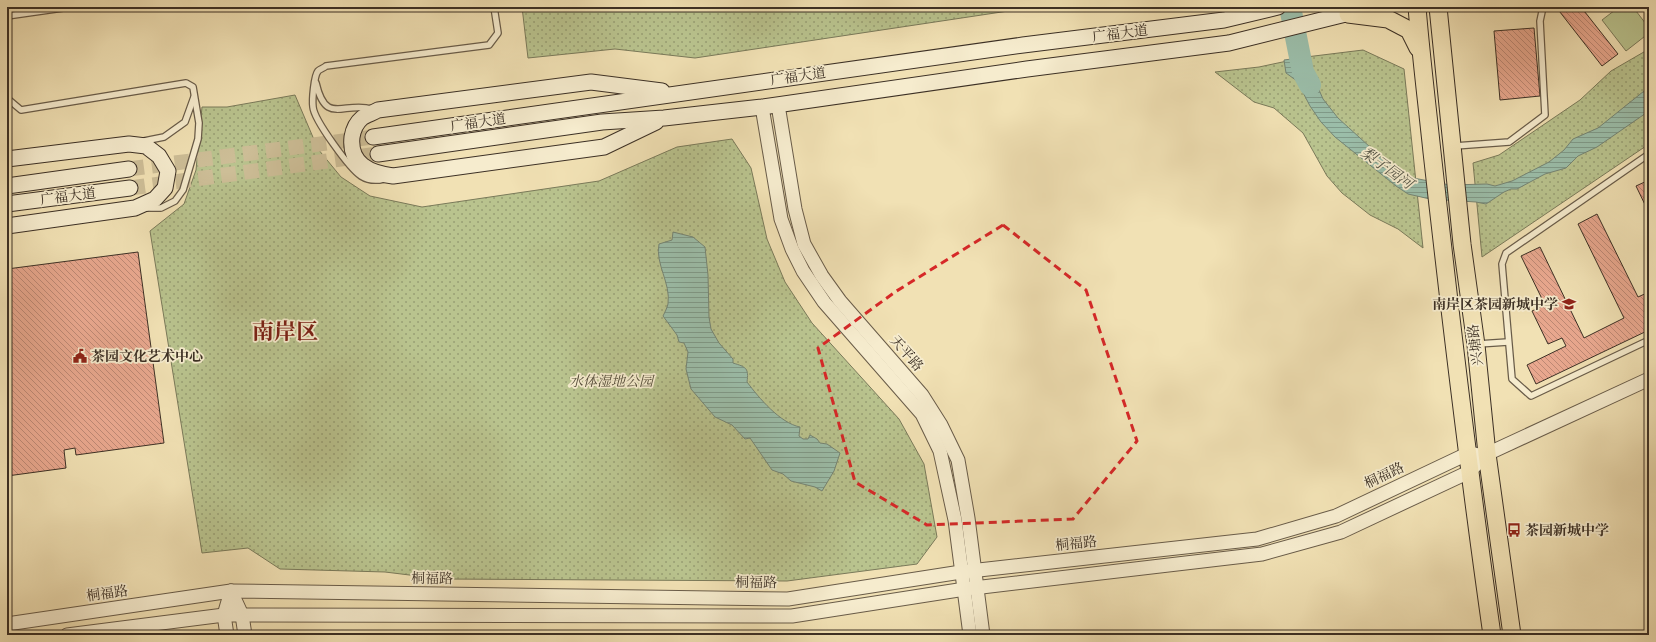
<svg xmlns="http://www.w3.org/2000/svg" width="1656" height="642" viewBox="0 0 1656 642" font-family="Cardo,'Noto Serif SC',serif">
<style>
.grass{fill:#b9c38e;stroke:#7a7a5a}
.park{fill:url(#park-dots);stroke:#7a7a5a}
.water{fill:url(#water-rules);stroke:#758575}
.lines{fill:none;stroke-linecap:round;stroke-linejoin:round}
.river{stroke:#9bbeaa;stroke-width:22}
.building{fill:url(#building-back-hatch);stroke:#3c3025}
.secondary-tunnel{stroke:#cdbe97;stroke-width:15;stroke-dasharray:15 8;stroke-linecap:butt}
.service-casing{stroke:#695c49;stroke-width:8}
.tertiary-casing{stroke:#695c49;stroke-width:15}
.secondary-casing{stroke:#3c3025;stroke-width:17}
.primary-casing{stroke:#3c3025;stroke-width:19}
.service{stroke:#f6ecce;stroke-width:5.5}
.tertiary{stroke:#f6ecce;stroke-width:13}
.secondary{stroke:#f6ecce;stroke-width:15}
.primary{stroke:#f1e1b4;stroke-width:17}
.marked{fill:none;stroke:#d62828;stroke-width:3;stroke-dasharray:8 5;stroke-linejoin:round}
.labels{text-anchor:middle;stroke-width:3.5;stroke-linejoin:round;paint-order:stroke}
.street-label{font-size:14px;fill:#3c3025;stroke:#f6ecce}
.poi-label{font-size:14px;font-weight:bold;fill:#3c3025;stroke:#f6ecce;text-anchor:start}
.park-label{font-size:14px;font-style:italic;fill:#554d3a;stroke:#f6ecce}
.water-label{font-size:15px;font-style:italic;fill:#545446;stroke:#f6ecce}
.town-label{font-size:22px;font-weight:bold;fill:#7a1f14;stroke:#f6ecce}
</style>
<defs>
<pattern id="park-dots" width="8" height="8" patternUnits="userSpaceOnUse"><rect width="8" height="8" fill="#b9c38e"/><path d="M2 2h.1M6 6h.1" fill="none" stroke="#989f74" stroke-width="1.8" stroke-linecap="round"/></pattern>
<pattern id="water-rules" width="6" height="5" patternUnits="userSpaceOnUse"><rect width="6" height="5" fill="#9bbeaa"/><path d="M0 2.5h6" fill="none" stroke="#809b8a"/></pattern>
<pattern id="building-back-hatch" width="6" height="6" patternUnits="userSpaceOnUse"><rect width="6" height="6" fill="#e9a88f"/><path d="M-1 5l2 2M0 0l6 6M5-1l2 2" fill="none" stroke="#be8975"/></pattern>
</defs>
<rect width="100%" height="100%" fill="#f1e1b4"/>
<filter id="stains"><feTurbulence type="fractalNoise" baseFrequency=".005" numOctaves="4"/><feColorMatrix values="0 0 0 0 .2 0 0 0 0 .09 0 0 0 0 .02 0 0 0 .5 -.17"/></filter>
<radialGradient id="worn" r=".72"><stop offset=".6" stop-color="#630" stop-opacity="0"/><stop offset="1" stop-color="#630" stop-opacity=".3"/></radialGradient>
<path class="grass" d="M1619 7H1633L1649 28V33L1626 51 1602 20Z"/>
<g class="park">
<path d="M522 7H1035L695 58 615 49 528 58Z"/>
<path d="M1649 49V144L1482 257 1473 163 1499 155 1580 100 1611 71Z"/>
<path d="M1363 50 1404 69 1423 248 1398 229 1370 215 1342 193 1327 176 1303 133 1274 108 1254 102 1215 72 1259 67 1306 57Z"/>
<path d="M295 95 318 149 341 177 370 196 422 207 599 181 677 147 732 139 751 168 767 239 785 282 812 323 899 419 924 464 937 537 917 564 787 581 442 579 385 572 280 569 248 548 202 553 150 231 184 204 196 170 202 107H227Z"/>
</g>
<g class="water">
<path d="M1306 57V62L1309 64V70L1313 76 1323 99 1338 118 1370 147 1398 171 1408 177 1450 185 1487 184 1495 186 1512 181 1549 162 1564 150 1573 139 1598 128 1649 87V111L1597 147 1578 156 1566 168 1545 174 1517 189H1511L1504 192 1486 204 1476 202 1430 199 1408 194 1396 186 1335 137 1321 122 1310 106 1297 81 1286 73 1284 60Z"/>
<path d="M673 232 693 237 705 247 708 275 709 317 711 329 719 343 733 359V363C746 367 749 368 747 382 759 398 780 423 800 427L799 436 803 439H808L810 435 817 439 820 443 827 444 840 453 834 471 822 491 815 487 791 481 783 474 772 470 750 438 745 439 732 425 715 417 691 389 686 369 688 352 684 343 679 342 677 335 663 316C665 312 667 308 668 304 671 283 655 264 659 244L672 240Z"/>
</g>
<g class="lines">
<path class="river" d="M1290 7 1303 72 1310 85"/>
</g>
<g class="building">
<path d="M1556 7H1581L1618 54 1602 66Z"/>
<path d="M1534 28 1540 96 1500 100 1494 31Z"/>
<path d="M1649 180V213L1636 186Z"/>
<path d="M1597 214 1638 297 1649 292V330L1536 384 1527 365 1566 346 1562 338 1548 344 1532 311 1545 305 1521 256 1540 247 1584 338 1624 318 1578 224Z"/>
<path d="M138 252 164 443 76 455 75 448 64 450 66 468 7 476V269Z"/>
</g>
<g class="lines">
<g class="secondary-tunnel">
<path d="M129 169 373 137"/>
<path d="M130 188 378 154"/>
</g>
<defs>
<g id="service">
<path d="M7 16 70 7"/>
<path d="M316 83C326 126 343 101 372 109"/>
<path d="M7 92 8 99 21 110 186 83 193 87 199 123 198 139 183 190 175 201 161 208H147"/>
<path d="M144 141 164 137 185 122 194 97"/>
<path d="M1455 146 1509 142 1545 115 1540 21 1543 7"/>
<path d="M1649 154 1506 253 1502 264 1512 379 1531 396 1649 340"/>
<path d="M384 179C376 181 369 181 361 176 350 169 314 120 313 107 312 100 314 76 318 71 320 69 324 68 326 66L489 45 498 33 494 7"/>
<path d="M1478 344 1508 342"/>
</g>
<g id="tertiary">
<path d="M778 105 795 209 804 244 822 276 840 301 922 395 941 425 958 460 968 518 983 635"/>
<path d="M762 107 781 219 792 249 803 271 824 302 922 414 940 451 955 520 970 635"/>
<path d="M231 591 242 615 245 635"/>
<path d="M7 624 231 591 788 599 961 572 1257 539 1336 516 1467 454H1475"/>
<path d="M67 635 224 615 792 616 965 589 1262 554 1341 532 1469 472 1487 454 1649 379"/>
<path d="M227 635 224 615 231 591"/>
</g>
<g id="secondary">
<path d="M656 122 604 147 393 176C370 173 349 164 352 137 353 131 356 123 362 118 366 115 373 113 378 110L591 82 662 91"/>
<path d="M373 137 1023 45 1224 20 1278 7"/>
<path d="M378 154 602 122 664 118 762 107 1027 69 1229 43 1374 7"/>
<path d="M7 159 129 144 146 146 159 156 168 171 165 188 155 199 135 208 7 226"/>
<path d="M7 186 129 169"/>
<path d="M7 204 130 188"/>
</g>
<g id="primary">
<path d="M1417 7C1421 56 1427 104 1432 152 1450 314 1469 474 1492 635"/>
<path d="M1438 7 1462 244 1476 345 1487 454 1512 635"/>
<path d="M1348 14 1388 19 1409 30 1418 48"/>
</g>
</defs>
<use href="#service" class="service-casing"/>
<use href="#tertiary" class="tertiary-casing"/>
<use href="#secondary" class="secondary-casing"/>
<use href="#primary" class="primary-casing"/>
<use href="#service" class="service"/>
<use href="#tertiary" class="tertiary"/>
<use href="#secondary" class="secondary"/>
<use href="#primary" class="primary"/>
</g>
<path class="marked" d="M1003 225 1086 290 1137 441 1073 519 927 525 855 482 818 348 895 292Z"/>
<defs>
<symbol id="school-bare" viewBox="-9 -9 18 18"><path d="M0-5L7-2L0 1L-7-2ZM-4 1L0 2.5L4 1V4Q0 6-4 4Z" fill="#8f2418" stroke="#f6ecce" stroke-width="2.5" paint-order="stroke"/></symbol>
<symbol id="civic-bare" viewBox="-9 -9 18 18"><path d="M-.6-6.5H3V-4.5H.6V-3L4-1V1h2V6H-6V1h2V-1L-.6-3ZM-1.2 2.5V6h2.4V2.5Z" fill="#8f2418" stroke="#f6ecce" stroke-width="2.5" paint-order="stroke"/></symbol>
<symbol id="bus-bare" viewBox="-9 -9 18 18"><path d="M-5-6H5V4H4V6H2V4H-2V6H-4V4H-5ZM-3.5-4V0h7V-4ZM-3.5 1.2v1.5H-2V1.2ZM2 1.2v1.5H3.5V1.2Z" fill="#8f2418" stroke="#f6ecce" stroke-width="2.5" paint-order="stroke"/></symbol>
</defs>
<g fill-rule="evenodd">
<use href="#school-bare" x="1559" y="294" width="20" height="20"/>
<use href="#civic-bare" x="70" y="346" width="20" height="20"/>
<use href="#bus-bare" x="1504" y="520" width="20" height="20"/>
</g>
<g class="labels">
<g class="street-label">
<text transform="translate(1120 33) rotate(-7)" y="5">广福大道</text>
<text transform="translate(798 76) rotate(-8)" y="5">广福大道</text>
<text transform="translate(478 122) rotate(-8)" y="5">广福大道</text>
<text transform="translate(68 196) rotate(-7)" y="5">广福大道</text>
<text transform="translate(1475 345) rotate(-97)" y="5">兴塘路</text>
<text transform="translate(907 353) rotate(49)" y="5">天平路</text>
<text transform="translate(1384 475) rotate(-25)" y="5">桐福路</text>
<text transform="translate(1076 543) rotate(-6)" y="5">桐福路</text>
<text transform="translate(432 578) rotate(1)" y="5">桐福路</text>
<text transform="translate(756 582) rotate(1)" y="5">桐福路</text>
<text transform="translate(107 593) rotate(-8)" y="5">桐福路</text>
</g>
<g class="poi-label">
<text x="1558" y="309" text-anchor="end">南岸区茶园新城中学</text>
<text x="91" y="361">茶园文化艺术中心</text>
<text x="1525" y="535">茶园新城中学</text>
</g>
<g class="park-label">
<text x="611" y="386">水体湿地公园</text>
</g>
<g class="water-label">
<text transform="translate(1387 168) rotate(36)" y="5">梨子园河</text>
</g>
<g class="town-label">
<text x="285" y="339">南岸区</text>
</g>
</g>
<rect width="1656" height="642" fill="none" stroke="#f1e1b4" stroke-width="24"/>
<rect x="8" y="8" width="1640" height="626" fill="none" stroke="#3c3025" stroke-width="2"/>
<rect x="12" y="12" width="1632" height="618" fill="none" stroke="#3c3025"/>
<rect width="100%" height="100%" filter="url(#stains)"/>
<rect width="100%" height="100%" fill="url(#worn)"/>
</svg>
